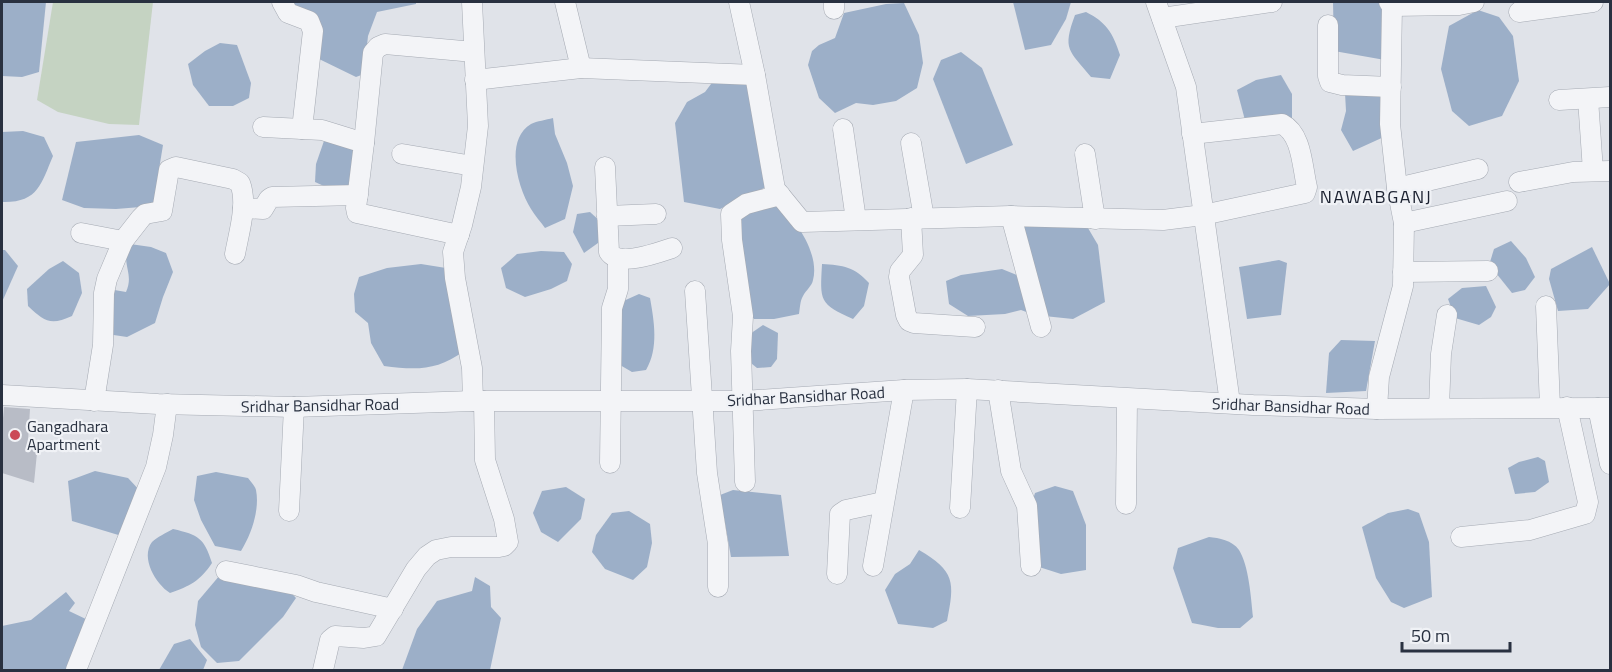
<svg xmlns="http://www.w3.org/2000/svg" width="1612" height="672" viewBox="0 0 1612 672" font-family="'Titillium Web',sans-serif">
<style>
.green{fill:#c5d3c2}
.water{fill:#9cafc8}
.building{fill:#b8bcc6}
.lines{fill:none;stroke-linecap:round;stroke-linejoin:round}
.minor-casing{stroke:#a5aab3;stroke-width:21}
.minor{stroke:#f3f4f7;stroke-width:20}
.poi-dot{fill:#cb4956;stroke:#f0f2f6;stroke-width:2}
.labels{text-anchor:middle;stroke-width:4.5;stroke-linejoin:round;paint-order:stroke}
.street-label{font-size:16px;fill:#293140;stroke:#f0f2f6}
.poi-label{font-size:16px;fill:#293140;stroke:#f0f2f6;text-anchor:start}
.neighbourhood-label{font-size:18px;letter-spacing:1.5px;fill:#1c2231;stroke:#f0f2f6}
</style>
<rect width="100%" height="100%" fill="#e0e3e9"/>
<path class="green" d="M53 2H153L139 125 109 124 58 112 37 100Z"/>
<g class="water">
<path d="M2 2H46L39 72 22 77 2 76Z"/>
<path d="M287 2H416V4L377 12 368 36 364 74 356 77 317 58 316 18Z"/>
<path d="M1013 2H1071L1066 19 1051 45 1025 50Z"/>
<path d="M1333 2H1384L1385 60 1334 51Z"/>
<path d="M904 3 919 35 923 63 917 88 896 101 873 105 856 103 835 113 819 98 808 65 812 51 819 45 835 38 844 13 886 4Z"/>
<path d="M1478 10 1499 17 1513 36 1519 81 1502 116 1469 126 1452 111 1441 69 1449 26Z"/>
<path d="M1086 12C1106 22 1113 33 1120 55L1110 79 1091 77C1069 50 1062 50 1075 15Z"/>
<path d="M220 43 237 45 251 83 249 98 233 106H209L193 85 188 64 205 51Z"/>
<path d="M961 52 982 68 1013 145 966 164 933 79 941 60Z"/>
<path d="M1281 75 1292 94V118L1268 124H1246L1237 90 1256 80Z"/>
<path d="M714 80 749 81 767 173 764 188 720 209 684 202 675 123 687 102 705 92Z"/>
<path d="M1381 88 1386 136 1353 151 1341 130 1346 111 1345 93Z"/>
<path d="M553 118 555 134 567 163 573 186 565 219 545 228C541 222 535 216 531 209 518 188 504 140 531 124 537 121 546 120 553 118Z"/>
<path d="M23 131 44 137 53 156C41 184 38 203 2 202V132Z"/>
<path d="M139 135 163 145 153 206 116 209 84 208 62 200 76 142Z"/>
<path d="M325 138 358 146 350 188 335 191 315 182 316 164Z"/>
<path d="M773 204C795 215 820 254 813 280 812 286 806 290 803 296 800 301 800 308 799 314L774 319H754L744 307 736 221 745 210Z"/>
<path d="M590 212 602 223 605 238 584 253 573 232 577 214Z"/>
<path d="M1085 223 1098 245 1105 302 1073 319 1044 316 1021 224Z"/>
<path d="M1511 241 1526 258 1535 277 1525 290 1512 293 1496 273 1490 262 1494 249Z"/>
<path d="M130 244 151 247 166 253 173 272 163 297 155 323 127 337 107 334 103 288 126 292C132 278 127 272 126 258 125 254 128 249 130 244Z"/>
<path d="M1592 247 1610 284 1588 309 1558 311 1549 279 1551 269Z"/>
<path d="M2 250H5L18 266 2 302Z"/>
<path d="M541 251 564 252 572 264 567 281 551 289 525 297 506 288 501 268 517 254Z"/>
<path d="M1279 260 1287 263 1281 315 1247 319 1239 267Z"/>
<path d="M63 261 79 273 82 293 72 316C50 326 44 321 28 306L27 289 49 269Z"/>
<path d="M421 264 446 268 464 351C437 371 416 370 384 366L371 343 368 323 355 312 354 294 359 277 387 268Z"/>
<path d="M822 264C843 265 855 267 869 283L864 306 853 319C819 304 820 301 822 264Z"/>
<path d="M1002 269 1019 276 1029 313 1021 310 1005 314 968 316 949 304 946 281 961 275Z"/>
<path d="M1486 286 1496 307 1491 317 1479 325 1455 318 1448 299 1462 288Z"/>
<path d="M639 294 650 298C654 321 659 348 646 370L632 372 620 365 619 303Z"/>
<path d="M763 325 778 333 777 359 771 367 757 368 746 359 747 336Z"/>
<path d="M1341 340 1375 341 1366 391 1326 393 1329 353Z"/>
<path d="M1538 457 1545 461 1549 482 1535 492 1515 494 1508 468 1519 462Z"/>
<path d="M95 471 128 478 142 493 125 537 72 521 68 481Z"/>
<path d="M216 472 248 478C251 482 255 486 256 490 260 510 251 535 241 551L215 546 201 520 194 500 197 476Z"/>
<path d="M1055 486 1073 491 1086 525V570L1061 574 1036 566 1030 509 1035 493Z"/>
<path d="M566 487 585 499 581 519 558 542 541 532 533 513 542 491Z"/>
<path d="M733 490 781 495 789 556 731 557 720 495Z"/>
<path d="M1408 509 1419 513 1429 542 1432 597 1404 608 1391 602 1376 578 1362 527 1388 513Z"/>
<path d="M629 511 650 524 652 543 647 567 633 580 605 569 592 552 596 535 612 513Z"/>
<path d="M173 529C199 535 204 538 212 563 200 581 190 586 170 593 156 584 140 558 152 542 157 537 166 533 173 529Z"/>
<path d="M1209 537C1219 538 1232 540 1239 550 1249 566 1251 598 1253 617L1240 628H1218L1192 623 1173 568 1178 548Z"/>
<path d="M919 550C955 571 955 582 947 621L933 628 898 624 885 590 895 574 910 564Z"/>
<path d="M220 575 286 587 296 598 283 617 239 661 217 663 201 647 195 625 198 601Z"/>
<path d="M475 577 490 586 491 607 501 618 490 670H402L417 629 437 601 472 591Z"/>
<path d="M66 592 75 603 69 611 90 621 70 670H2V626L31 620Z"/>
<path d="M190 639 207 660 203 670H159L174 644Z"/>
</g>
<path class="building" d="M4 407 30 409 28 441 38 443 34 483 2 473V429Z"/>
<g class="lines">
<defs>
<g id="minor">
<path d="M282 2 288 13 309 21 313 31 302 129"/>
<path d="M472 2 478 126 471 187 462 225 453 252 455 278 472 368 473 401"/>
<path d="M565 2 581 68"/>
<path d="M739 2 755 75 775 189 802 222 1011 216 1163 220 1203 215 1305 193 1307 187C1302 166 1302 134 1282 124L1192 134"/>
<path d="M834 2V9"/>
<path d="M1156 2 1186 87 1230 403"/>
<path d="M1392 6 1459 5 1474 2"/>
<path d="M1519 12 1593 2"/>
<path d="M1162 18 1272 2"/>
<path d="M1328 25V76L1330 82 1342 85 1391 87"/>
<path d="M475 80 581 68 755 75"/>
<path d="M1588 99 1593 171"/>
<path d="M1559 100 1610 97"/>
<path d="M263 127 322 130 364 143 356 208 357 213 459 235"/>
<path d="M843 129 856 220"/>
<path d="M364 143 373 53 378 47 385 44 474 52"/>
<path d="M911 143 924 218"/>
<path d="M402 154 473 166"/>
<path d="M1085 154 1095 219"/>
<path d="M605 167 609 252C619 267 657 253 672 248"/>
<path d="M1519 182 1573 172 1610 171"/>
<path d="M1397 188 1478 169"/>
<path d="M243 208 263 209 269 199 272 197 358 195"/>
<path d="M607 216 656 214"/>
<path d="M1011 216 1041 327"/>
<path d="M911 218 913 255 900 271 899 277 906 315 909 321 914 323 975 327"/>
<path d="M1404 223 1507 201"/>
<path d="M81 233 123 241"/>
<path d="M1403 272 1488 271"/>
<path d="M695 291 707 473 718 544V587"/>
<path d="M1546 306 1550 407"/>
<path d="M998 390 1011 471 1027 506 1031 566"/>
<path d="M2 395 158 404 294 407 473 401H744L904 390 967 389 1253 405 1377 409 1610 408"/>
<path d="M94 401 103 345 104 293 107 279 123 241 141 218 145 214 162 211 169 170 176 167 233 179 240 183C248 204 239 232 235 254"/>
<path d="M1439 408 1441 354 1447 315"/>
<path d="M1598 408 1610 464"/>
<path d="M1377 409 1379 377 1403 286 1404 223 1397 188 1390 124 1392 6 1389 2"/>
<path d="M610 463 612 308 618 289V259"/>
<path d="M745 482 741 351 743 316 732 240 731 214 746 204 780 195"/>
<path d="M1126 504 1127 399"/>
<path d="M960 508 967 389"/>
<path d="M289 511 294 407"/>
<path d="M1461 537 1530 530 1585 514 1588 502 1567 407"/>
<path d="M873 566 904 390"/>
<path d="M226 571 296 585 316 592 393 609"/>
<path d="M837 574 840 514 846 510 883 502"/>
<path d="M76 670 156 467 163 435 167 404"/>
<path d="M323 670 330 640 335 636 364 638 376 636 416 569 427 556 436 550 451 547H499L504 546 508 542 504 519 485 460 484 401"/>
</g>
</defs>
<use href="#minor" class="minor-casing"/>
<use href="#minor" class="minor"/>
</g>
<circle class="poi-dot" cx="15" cy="435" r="6"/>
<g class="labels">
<g class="street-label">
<text transform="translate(806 396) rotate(-3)" y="6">Sridhar Bansidhar Road</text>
<text transform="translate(320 405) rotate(-1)" y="6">Sridhar Bansidhar Road</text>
<text transform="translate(1291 406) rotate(2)" y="6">Sridhar Bansidhar Road</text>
</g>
<g class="poi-label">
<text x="27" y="432">Gangadhara<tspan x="27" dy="18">Apartment</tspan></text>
</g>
<g class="neighbourhood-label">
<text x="1376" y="203">NAWABGANJ</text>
</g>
</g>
<rect width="1612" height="672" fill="none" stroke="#293140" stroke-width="6"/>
<path d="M1402 642v9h108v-9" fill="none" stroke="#293140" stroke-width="3"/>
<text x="1411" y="642" font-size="18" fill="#293140" stroke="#f0f2f6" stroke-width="4.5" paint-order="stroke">50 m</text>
</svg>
